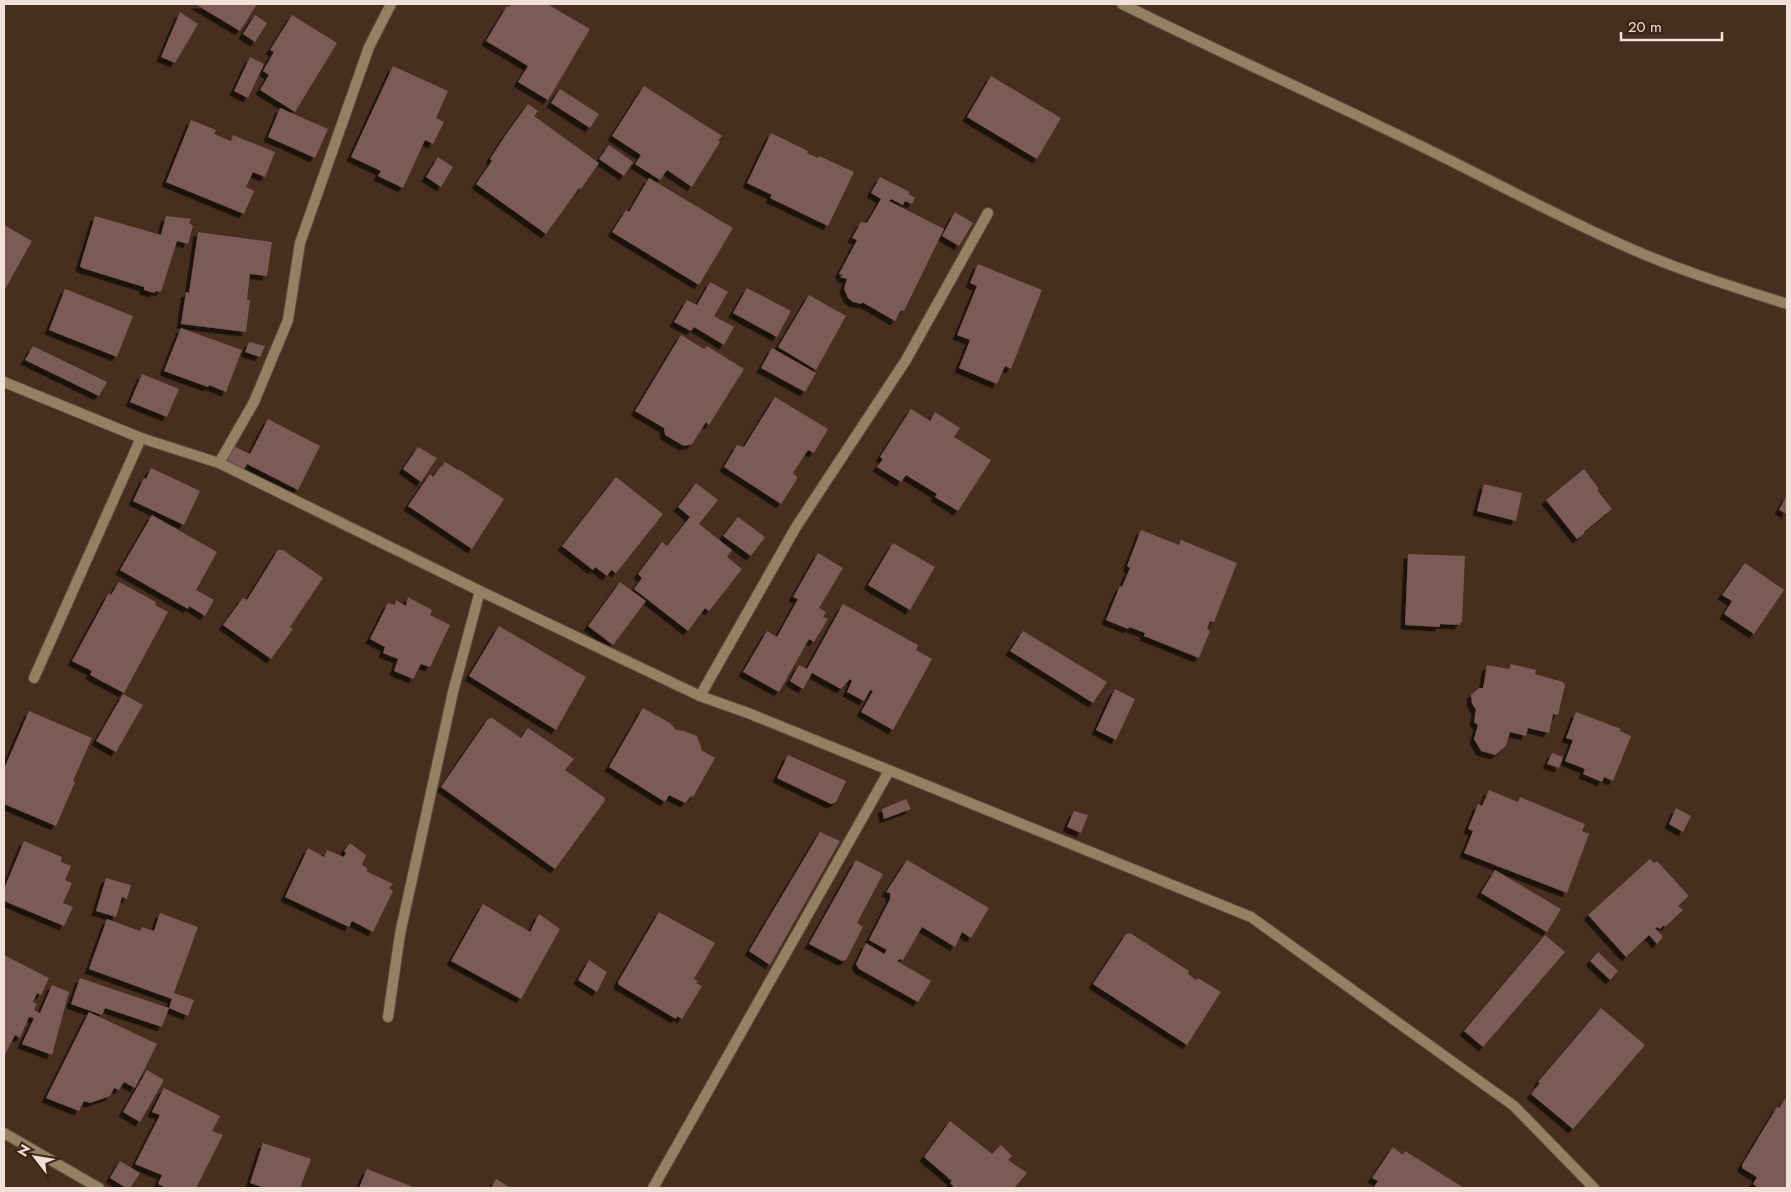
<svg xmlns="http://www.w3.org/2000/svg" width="1791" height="1192" viewBox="0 0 1791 1192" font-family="Jost,sans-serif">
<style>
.building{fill:#7b5a56;filter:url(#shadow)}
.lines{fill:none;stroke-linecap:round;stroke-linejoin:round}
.service-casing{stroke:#624a3c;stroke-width:12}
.minor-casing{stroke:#624a3c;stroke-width:12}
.service{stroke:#948062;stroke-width:10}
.minor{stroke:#948062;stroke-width:10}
</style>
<defs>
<filter id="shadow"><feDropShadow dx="-4.5" dy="4.5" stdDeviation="0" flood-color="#0009"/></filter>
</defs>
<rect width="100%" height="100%" fill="#472e1f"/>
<g class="building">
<path d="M195 4H257L240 31Z"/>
<path d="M511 4H547L590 29 548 100 518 82 528 66 486 41 507 6 509 7Z"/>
<path d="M180 12 198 24 175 63 161 57Z"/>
<path d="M255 15 267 23 255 42 243 34Z"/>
<path d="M292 15 337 43 295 112 260 90 269 75 263 71 274 52 270 50Z"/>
<path d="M250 57 264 64 248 98 234 91Z"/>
<path d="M393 66 448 91 436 118 444 122 433 144 425 140 403 188 378 176 381 171 351 157Z"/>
<path d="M991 76 1061 118 1037 159 967 117Z"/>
<path d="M644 86 722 136 718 141 720 142 692 187 667 170 660 180 635 164 641 155 612 136Z"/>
<path d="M560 89 599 114 590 128 551 103Z"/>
<path d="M528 104 538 111 534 116 599 163 581 189 579 188 546 234 476 184 492 161 490 159 505 136Z"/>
<path d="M280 108 328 129 315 158 268 137Z"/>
<path d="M191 120 216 130 214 134 231 141 233 135 275 152 265 177 253 172 246 187 254 191 244 214 166 182Z"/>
<path d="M771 133 808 151 807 153 818 158 819 156 854 172 828 226 770 198 772 195 747 183Z"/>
<path d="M609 145 633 162 624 176 599 159Z"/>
<path d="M438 157 453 167 441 187 426 177Z"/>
<path d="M880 177 910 192 908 194 915 198 912 204 905 201 903 205 891 199 889 201 944 229 904 311 901 310 895 321 862 302V304L853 302 848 298 844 289 847 279 840 277 843 275 839 274 857 240 852 238 861 222 867 223 881 199 871 193Z"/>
<path d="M649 178 733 228 699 285 612 232 626 210 629 212Z"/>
<path d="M955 212 973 223 959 246 942 236Z"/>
<path d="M95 216 161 235 166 216 191 219 189 223 193 226 188 244 177 241 161 292 156 291 154 293 144 290V287L82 268 80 266Z"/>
<path d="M4 225 32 241 4 291Z"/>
<path d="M198 232 272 242 267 276 250 274 247 300H250L246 332 181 324 186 292 189 293Z"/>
<path d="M978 264 1042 290 1011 369 1005 366 997 384 959 368 970 340 957 335 977 286 970 283Z"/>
<path d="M710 282 728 292 714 316 734 327 724 345 694 327 691 331 674 322 687 300 697 305Z"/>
<path d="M747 288 791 311 777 337 733 313Z"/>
<path d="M65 289 133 316 117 357 49 330Z"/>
<path d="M809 295 846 316 816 370 778 347Z"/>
<path d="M181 328 242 350 226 392 209 385 208 387 164 371Z"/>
<path d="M681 335 704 349 707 346 744 369 709 425 706 422 692 444 684 446 665 435 664 428 635 411Z"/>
<path d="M249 342 265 346 260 357 245 352Z"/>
<path d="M33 346 107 382 99 396 25 360Z"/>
<path d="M772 348 816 373 805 392 761 368Z"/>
<path d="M142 374 179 389 167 417 130 402Z"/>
<path d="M775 397 828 429 814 453 808 450 793 473 797 477 796 481 781 504 724 467 737 445 744 447Z"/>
<path d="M911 409 930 421 935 412 960 428 954 437 991 460 958 511 935 497 937 494 906 475 901 482 877 467 883 459 880 457Z"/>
<path d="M268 419 320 446 298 490 247 464 242 473 224 464 233 446 250 454Z"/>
<path d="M418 447 437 458 421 482 403 469Z"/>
<path d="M445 462 458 470V469L504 499 472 549 408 506 430 474 433 477 441 466 442 467Z"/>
<path d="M151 468 200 491 184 525 133 501 144 478 146 479Z"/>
<path d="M1584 469 1599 489 1597 490 1612 509 1584 532V534L1577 539 1546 500Z"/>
<path d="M616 477 663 514 616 573 611 570 607 576 595 567 593 570 562 546Z"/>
<path d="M696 483 718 500 699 524 732 550 727 557 742 569 709 611 705 608 688 631 634 589 642 578 638 574 662 542 667 546 690 517 678 507Z"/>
<path d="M1484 484 1522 493 1516 521 1477 511Z"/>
<path d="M1787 495V514L1779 510Z"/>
<path d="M152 515 217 552 196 590 214 600 205 616 189 606 188 609 120 570Z"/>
<path d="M738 517 765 537 751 556 723 536Z"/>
<path d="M1141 530 1179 545 1181 540 1237 563 1214 622 1210 621 1207 629 1210 631 1199 658 1144 636 1145 633 1129 627 1128 629 1106 620 1120 586 1122 587 1130 568 1127 566Z"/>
<path d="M893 543 935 567 910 610 868 585Z"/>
<path d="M278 550H283L323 578 290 627 293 629 271 659 223 625 243 598 247 600Z"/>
<path d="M818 553 843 568 819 608 826 612 823 617 828 619 814 642 809 639 779 692 743 672 767 631 777 637 798 599 793 597Z"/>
<path d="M1408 554 1465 556 1462 622H1460V625L1440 624V627L1405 625Z"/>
<path d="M1745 563 1784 590 1754 634 1724 614 1732 601 1722 595Z"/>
<path d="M119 582 156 602 155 605 168 612 124 693 90 675 92 671 72 661 109 593 111 595Z"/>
<path d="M620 582 646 601 613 645 588 626Z"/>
<path d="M408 597 432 610 430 615 450 625 430 667 421 664 413 679 394 671 398 659 383 653 385 647 370 639 388 603 395 605 396 600 406 606Z"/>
<path d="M843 604 918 645 916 650 932 659 893 730 861 712 873 691 870 690 864 701 847 692 852 681 850 679 841 689 812 673 803 689 790 681 799 665 807 669Z"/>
<path d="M499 626 586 677 556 730 469 676Z"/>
<path d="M1023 631 1107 682 1093 703 1010 651Z"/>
<path d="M1511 664 1536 670 1535 674 1563 682 1565 685 1558 715 1553 714 1549 733 1528 728 1526 736 1510 732 1506 746 1495 755 1481 751 1474 739 1478 725 1474 722 1476 710 1472 703 1471 695 1479 688H1483L1487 665 1509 669Z"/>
<path d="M1115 689 1135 699 1116 740 1096 730Z"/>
<path d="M123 694 143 705 116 752 96 741Z"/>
<path d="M643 708 670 723 676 730 684 731 697 736 701 747V750L715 758 693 797 691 796 685 803 669 795 665 802 609 767Z"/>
<path d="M29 711 92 738 73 781 75 782 56 826 4 804V769Z"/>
<path d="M1576 712 1621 729 1620 731 1631 736 1613 781 1604 777 1602 782 1583 774 1585 769 1565 761 1573 740 1566 738Z"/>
<path d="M492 718 521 738 528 728 574 759 565 770 605 798 604 802 555 869 441 787 488 719Z"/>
<path d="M1552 753 1563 757 1559 768 1547 764Z"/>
<path d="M788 755 846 781 836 802 831 804 777 778Z"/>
<path d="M1489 790 1518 802 1520 797 1585 824 1582 831 1589 834 1567 893 1464 853 1473 831 1468 829 1478 804 1482 806Z"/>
<path d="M906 799 911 809 884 819 882 809Z"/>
<path d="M1676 808 1691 816 1683 832 1669 824Z"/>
<path d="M1074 811 1088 815 1081 833 1067 827Z"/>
<path d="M820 832 840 841 770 965 749 951Z"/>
<path d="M24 841 62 857 61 862 71 866 65 880 72 883 63 903 73 907 64 926 4 901V889Z"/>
<path d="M350 843 366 855 362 865 368 869 366 871 393 884 389 888 393 891 373 932 352 921 349 927 285 897 308 848 324 857 327 850 344 857 346 852 344 851Z"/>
<path d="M1650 859 1654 863 1657 861 1689 896 1678 906 1683 910 1665 927 1664 925 1660 929 1657 927 1655 928 1663 937 1657 944 1649 935 1626 957 1588 915Z"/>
<path d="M856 860 883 874 857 923 863 927 846 960 842 961 809 944Z"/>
<path d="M907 860 989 908 971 938 962 932 955 947 922 927 903 960 900 959 897 961 931 981 918 1002 859 969 856 964 866 943 884 954 887 950 869 940 890 899V893L886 892Z"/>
<path d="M1495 870 1561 909 1547 932 1481 893Z"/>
<path d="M106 878 131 885 127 899 122 897 116 917 96 911Z"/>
<path d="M483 904 530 932 539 914 560 929 521 999 451 961Z"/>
<path d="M659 912 715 943 694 979 698 981 696 983 702 986 682 1019 677 1016 676 1019 619 985 618 982Z"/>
<path d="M160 913 198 927 174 993 194 1000 188 1016 169 1008 172 999 89 969 107 919 140 931 142 927 154 931Z"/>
<path d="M1130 933 1189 971 1188 974 1196 980 1198 978 1221 992 1187 1045 1093 984 1126 934Z"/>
<path d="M1545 935 1565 952 1483 1047 1464 1031Z"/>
<path d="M1598 952 1618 971 1610 980 1590 961Z"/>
<path d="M4 955 49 978 41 995 37 993 33 1002 37 1004 34 1010 40 1013 52 985 69 992 52 1055 22 1044 34 1018 29 1017 20 1038 15 1035 4 1056Z"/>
<path d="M589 960 607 972 597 992 578 980Z"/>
<path d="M80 978 169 1008 162 1027 105 1008 102 1015 71 1004Z"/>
<path d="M1601 1008 1645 1045 1573 1129 1531 1094 1540 1083 1538 1082Z"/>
<path d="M89 1012 157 1044 135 1088 124 1082 119 1090 114 1088 110 1096 90 1103 84 1101 79 1111 46 1098Z"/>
<path d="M147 1070 164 1080 140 1122 123 1112Z"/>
<path d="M164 1088 220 1116 212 1131 223 1135 196 1188H167L158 1184 162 1175 135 1164 160 1115 152 1112Z"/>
<path d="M1786 1098 1787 1188H1759L1753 1184 1757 1177 1742 1168V1165L1777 1107 1779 1108Z"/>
<path d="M950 1121 992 1154 1001 1145 1012 1156 1008 1160 1027 1173 1014 1188H955L950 1183 952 1181 924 1157Z"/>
<path d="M263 1143 311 1159 300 1188H265L250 1183Z"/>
<path d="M1393 1147 1403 1155 1405 1151 1464 1188H1373L1378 1181 1372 1178Z"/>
<path d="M120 1161 140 1173 130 1188H126L110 1178Z"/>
<path d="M367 1169 416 1188H359Z"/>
<path d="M496 1179 511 1188H491Z"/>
</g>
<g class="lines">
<defs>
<g id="service">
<path d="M1122 4C1225 55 1330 101 1433 152 1498 184 1561 218 1627 247 1678 270 1734 287 1787 304"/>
<path d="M34 678 141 438"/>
</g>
<g id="minor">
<path d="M4 382 141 438 219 463 480 591 700 696 748 713 1251 917 1514 1106 1594 1188"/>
<path d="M219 463 254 402 288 320 300 243 369 47 391 4"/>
<path d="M700 696 796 527 906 360 988 213"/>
<path d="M388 1017 400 934 453 692 480 591"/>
<path d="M4 1133 99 1188"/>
<path d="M653 1188 889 771"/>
</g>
</defs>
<use href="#service" class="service-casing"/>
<use href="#minor" class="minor-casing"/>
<use href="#service" class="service"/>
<use href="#minor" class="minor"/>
</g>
<rect width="1791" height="1192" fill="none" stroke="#f0e0d7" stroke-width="10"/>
<g transform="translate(35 1157) rotate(301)" stroke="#3c2415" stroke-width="4" paint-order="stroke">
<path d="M0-4L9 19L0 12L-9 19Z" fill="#f0e0d7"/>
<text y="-8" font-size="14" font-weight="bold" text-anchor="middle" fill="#f0e0d7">N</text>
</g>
<path d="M1621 32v8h101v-8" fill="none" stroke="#f0e0d7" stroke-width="2.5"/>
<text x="1628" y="32" font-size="15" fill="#f0e0d7" stroke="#3c2415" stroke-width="4" paint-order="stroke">20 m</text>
</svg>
